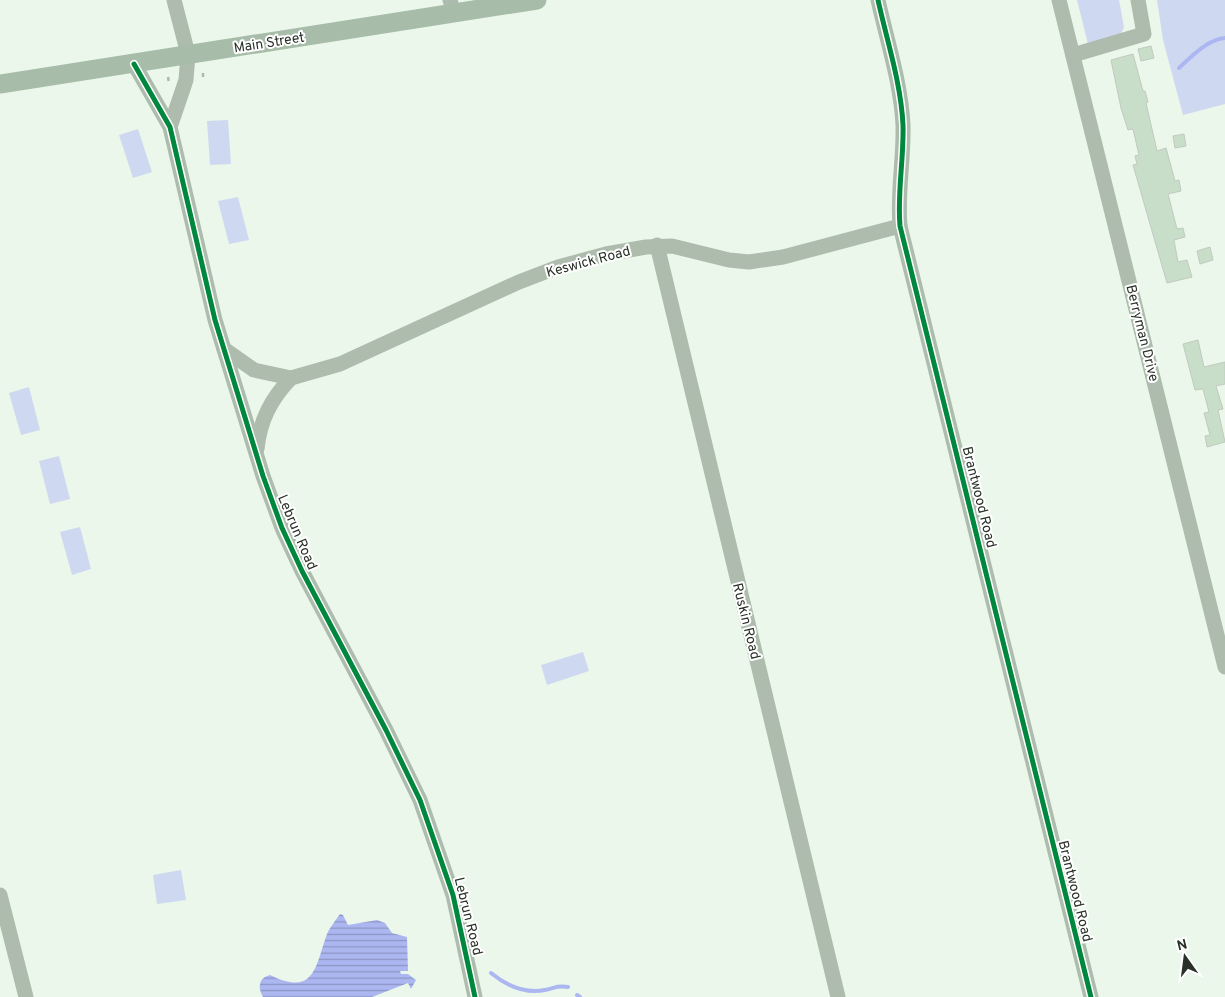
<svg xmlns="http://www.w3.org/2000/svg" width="1225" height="997" viewBox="0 0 1225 997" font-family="Overpass,sans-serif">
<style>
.grass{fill:#ced9f1}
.water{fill:url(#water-rules)}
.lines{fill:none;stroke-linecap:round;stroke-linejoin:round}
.stream{stroke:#acb7f1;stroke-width:4}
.building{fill:#c8dec9;stroke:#c1cac1}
.path{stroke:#adb9ad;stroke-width:2.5;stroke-dasharray:4 4;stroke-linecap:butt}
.minor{stroke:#adbcad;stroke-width:15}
.major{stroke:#a7bca9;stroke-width:19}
.cycleway-casing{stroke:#fff;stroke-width:8}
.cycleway{stroke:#00873e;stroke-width:5}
.labels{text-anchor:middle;stroke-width:4;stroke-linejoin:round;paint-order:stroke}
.street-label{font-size:14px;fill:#293129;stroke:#fff}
</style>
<defs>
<pattern id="water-rules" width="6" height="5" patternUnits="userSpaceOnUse" patternTransform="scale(1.25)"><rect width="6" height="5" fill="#acb7f1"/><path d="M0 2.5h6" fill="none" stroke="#8c95c3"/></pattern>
</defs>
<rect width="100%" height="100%" fill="#eaf7ea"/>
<g class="grass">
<path d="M1077 0H1119L1124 27 1121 34 1089 48Z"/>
<path d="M1157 0H1225V104L1183 115 1163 40Z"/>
<path d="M228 120 231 164 210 165 207 121Z"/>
<path d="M138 129 152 172 133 178 119 135Z"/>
<path d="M238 197 249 240 229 244 218 201Z"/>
<path d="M29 387 40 430 21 435 9 393Z"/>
<path d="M59 456 70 499 50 504 39 461Z"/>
<path d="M80 527 91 569 72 575 60 532Z"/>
<path d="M583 652 589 671 547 685 541 665Z"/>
<path d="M181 870 186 900 157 904 153 875Z"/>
</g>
<path class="water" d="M340 914 343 915 348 925 377 920 385 923 392 933 407 937 408 971H400L401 974H408L416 980 411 989 408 983 372 997H263C258 988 258 978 270 975 315 997 315 967 327 934 330 927 336 920 340 914Z"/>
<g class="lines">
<g class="stream">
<path d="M1179 68C1191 57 1208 39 1225 38"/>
<path d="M491 973C507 986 525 994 545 990 556 988 556 985 568 987"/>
<path d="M577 995 580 997"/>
</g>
</g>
<g class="building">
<path d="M1151 46 1154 58 1141 61 1138 49Z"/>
<path d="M1133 54 1143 91H1145L1148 102 1146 103 1157 151 1166 148 1175 181 1179 180 1181 191 1168 194 1177 229 1183 228 1185 237 1174 240 1178 262 1187 260 1192 277 1167 283 1133 165 1137 164 1135 156 1139 155 1133 129 1128 130 1121 108 1111 60Z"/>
<path d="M1184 134 1186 146 1175 148 1173 136Z"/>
<path d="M1210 247 1213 260 1200 264 1197 251Z"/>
<path d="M1198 340 1204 367 1225 362V384L1216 386 1223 409 1218 410 1225 442 1207 447 1205 436 1210 435 1204 413 1209 412 1203 389 1195 390 1183 344Z"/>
</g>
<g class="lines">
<g class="path">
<path d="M168 77 169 83"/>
<path d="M203 77V72"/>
</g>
<g class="minor">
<path d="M450 0 454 13"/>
<path d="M878 0C887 41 901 83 903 125 904 159 897 193 900 226L1091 997"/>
<path d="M1059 0 1225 667"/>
<path d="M1073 55 1144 34 1138 0"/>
<path d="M134 64 170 127 215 320 263 476 282 528 302 571 386 730 420 800 453 895 475 997"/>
<path d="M170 127 186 80 188 54 174 0"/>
<path d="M657 245 838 997"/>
<path d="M224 349 254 370 291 378 340 364 519 282 558 267 606 254 646 247 672 246 729 260 749 262 783 257 900 226"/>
<path d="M257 449C260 420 271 399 291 378"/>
<path d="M0 895 26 997"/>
</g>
<path class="major" d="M0 84 537 0"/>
<defs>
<g id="cycleway">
<path d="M878 0C887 41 901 83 903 125 904 159 897 193 900 226L1091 997"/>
<path d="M134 64 170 127 215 320 263 476 282 528 302 571 386 730 420 800 453 895 475 997"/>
</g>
</defs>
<use href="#cycleway" class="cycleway-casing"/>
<use href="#cycleway" class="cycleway"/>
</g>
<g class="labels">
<g class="street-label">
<text transform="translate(269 42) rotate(-9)" y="5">Main Street</text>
<text transform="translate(588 261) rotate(-15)" y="5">Keswick Road</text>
<text transform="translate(1143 333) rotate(76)" y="5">Berryman Drive</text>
<text transform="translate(980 497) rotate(76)" y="5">Brantwood Road</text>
<text transform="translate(298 532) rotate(67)" y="5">Lebrun Road</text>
<text transform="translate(747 621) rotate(76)" y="5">Ruskin Road</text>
<text transform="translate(1076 891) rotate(76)" y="5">Brantwood Road</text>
<text transform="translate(469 916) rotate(76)" y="5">Lebrun Road</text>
</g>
</g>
<g transform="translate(1185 957) rotate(346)" stroke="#ffffff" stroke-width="4" paint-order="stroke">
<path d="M0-4L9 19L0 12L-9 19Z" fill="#293129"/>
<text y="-8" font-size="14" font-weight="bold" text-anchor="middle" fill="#293129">N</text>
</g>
</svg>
